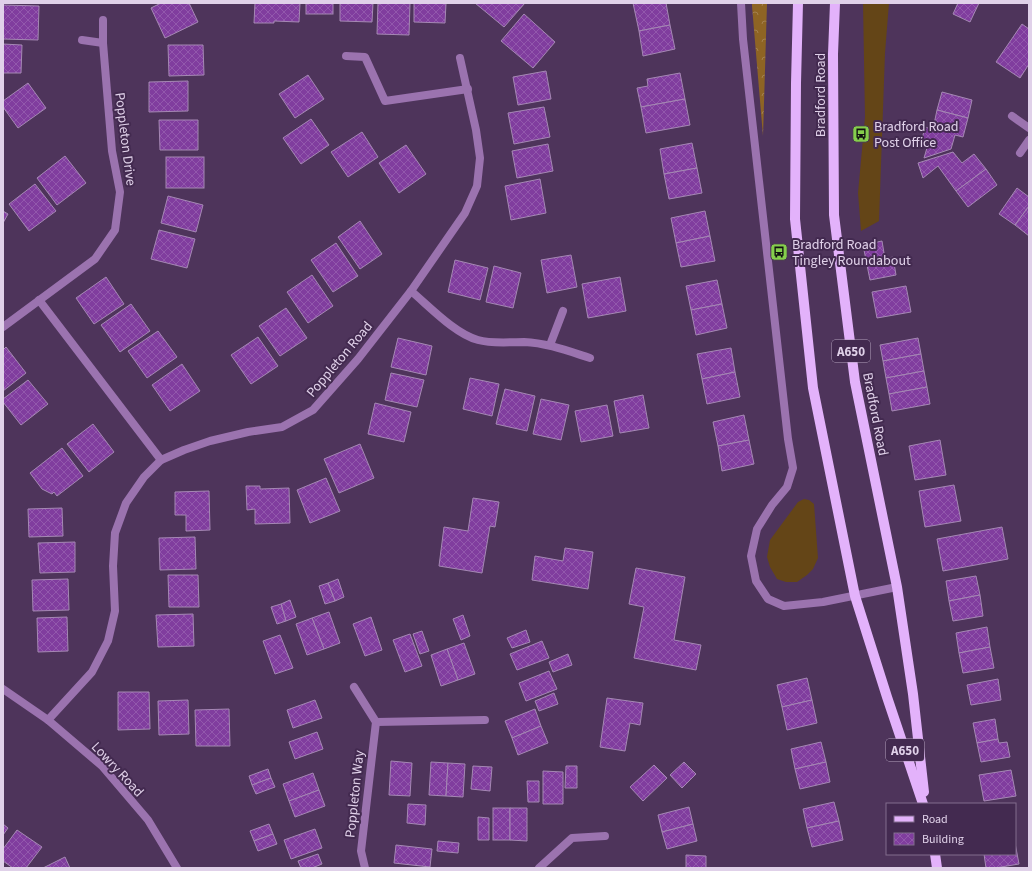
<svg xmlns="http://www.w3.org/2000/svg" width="1032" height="871" viewBox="0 0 1032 871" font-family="'Source Sans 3',sans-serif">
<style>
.grass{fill:#644517}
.forest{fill:url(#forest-crowns)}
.building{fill:url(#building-cross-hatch);stroke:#a588b4}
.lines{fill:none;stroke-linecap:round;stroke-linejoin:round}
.minor{stroke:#9b73af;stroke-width:8}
.tertiary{stroke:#9b73af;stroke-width:8}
.primary{stroke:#e3b2fb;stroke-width:10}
.labels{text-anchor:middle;stroke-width:4;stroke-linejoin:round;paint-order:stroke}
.shield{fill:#432a50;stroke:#b19fbb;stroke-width:1}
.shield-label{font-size:13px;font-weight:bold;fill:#e0d1e9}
.street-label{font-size:14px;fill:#e0d1e9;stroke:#432a50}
.poi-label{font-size:14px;fill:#e0d1e9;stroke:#432a50;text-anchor:start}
</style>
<defs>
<pattern id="forest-crowns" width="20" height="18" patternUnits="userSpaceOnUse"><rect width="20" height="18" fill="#8e6424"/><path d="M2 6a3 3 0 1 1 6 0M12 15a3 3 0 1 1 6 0" fill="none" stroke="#a3804e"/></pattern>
<pattern id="building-cross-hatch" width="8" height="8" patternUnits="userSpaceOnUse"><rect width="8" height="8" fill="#803d9e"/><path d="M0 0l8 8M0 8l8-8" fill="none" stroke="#9258ac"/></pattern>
</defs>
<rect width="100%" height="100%" fill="#4e345b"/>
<g class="grass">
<path d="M863 3H889L885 53 879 221 861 231 858 193 865 117Z"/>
<path d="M804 499 809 500 814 504 818 558 813 569 807 575 797 582H786L777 579 770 567 767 557 770 540 798 502Z"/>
</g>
<path class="forest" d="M752 3H767L763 136 752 6Z"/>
<g class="building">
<path d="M161 3H189L198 22 165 38 151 8Z"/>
<path d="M255 3H300L299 22 274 21V23H254Z"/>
<rect x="306" y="3" width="27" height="11"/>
<path d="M340 3H373L372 22 340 21Z"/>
<path d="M378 3H410L409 35 377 34Z"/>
<path d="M414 3H446L445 23 414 22Z"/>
<path d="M475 3H525L504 27Z"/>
<path d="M633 3H666L670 25 639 31Z"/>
<path d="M958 3H979L970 22 953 14Z"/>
<path d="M3 5 39 6 38 40 3 39Z"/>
<path d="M524 14 555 42 533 68 501 41Z"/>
<path d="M1022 24 1029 29V64L1020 78 996 62Z"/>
<path d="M670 25 675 49 643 56 639 31Z"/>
<path d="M3 44 22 45 21 73H3Z"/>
<path d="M168 45H203L204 75 169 76Z"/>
<path d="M546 71 551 99 518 105 513 77Z"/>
<path d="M680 73 685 99 641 107 637 88 648 86 647 79Z"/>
<path d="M308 75 324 99 295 118 279 94Z"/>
<path d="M188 81V111L149 112V82Z"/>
<path d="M28 83 46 108 18 128 3 107V101Z"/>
<path d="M942 92 972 100 968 118 937 110Z"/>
<path d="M685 99 690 125 646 133 641 107Z"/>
<path d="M544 107 550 137 514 144 508 113Z"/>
<path d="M937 110 968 118 963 137 955 135 951 149 924 158 929 141 922 139 925 127 933 129Z"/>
<path d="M311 119 329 145 301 164 283 138Z"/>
<path d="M159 120H198V150H160Z"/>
<path d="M362 132 378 157 348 177 331 152Z"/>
<path d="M692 143 697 168 664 174 660 149Z"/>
<path d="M548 144 553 171 517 178 512 151Z"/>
<path d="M406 145 426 174 399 193 379 163Z"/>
<path d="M953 152 962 163 974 154 986 169 956 191 938 166 923 178 918 163Z"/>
<path d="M65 156 86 183 57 205 37 178Z"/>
<rect x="166" y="157" width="38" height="31"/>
<path d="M697 168 702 193 669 199 664 174Z"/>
<path d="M986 169 997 185 968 207 956 191Z"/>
<path d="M540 179 546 213 511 220 505 186Z"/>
<path d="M35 184 56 211 29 231 9 204Z"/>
<path d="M1017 188 1029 197V206L1015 225 999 214Z"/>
<path d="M168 196 203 205 196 232 161 223Z"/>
<path d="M1029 206V236L1015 225Z"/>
<path d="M3 211 8 214 3 223Z"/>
<path d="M705 211 710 236 676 243 671 218Z"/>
<path d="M360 221 382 254 360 269 338 237Z"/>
<path d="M159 230 195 239 187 268 151 259Z"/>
<path d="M710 236 715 261 681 267 676 243Z"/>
<path d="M882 241 885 259 893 257 896 275 870 280 863 245Z"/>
<path d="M336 243 358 276 333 292 311 260Z"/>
<path d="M571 255 577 287 547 293 541 260Z"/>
<path d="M455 260 488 268 480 300 448 292Z"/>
<path d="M494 266 521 273 513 308 486 302Z"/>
<path d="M312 275 333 306 308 323 287 292Z"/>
<path d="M106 277 124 304 94 324 76 298Z"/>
<path d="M620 277 626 311 588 318 582 284Z"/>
<path d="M717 280 722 304 691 310 686 286Z"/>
<path d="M906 286 911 312 877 318 872 292Z"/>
<path d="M131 304 150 331 120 352 101 325Z"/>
<path d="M722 304 727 328 696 335 691 310Z"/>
<path d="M286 308 307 338 280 356 259 326Z"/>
<path d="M158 331 177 357 147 378 128 351Z"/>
<path d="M258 337 278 366 251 384 231 355Z"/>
<path d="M398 338 432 346 426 375 391 367Z"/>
<path d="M918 338 921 354 883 361 880 345Z"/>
<path d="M6 347 26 373 3 391V350Z"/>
<path d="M731 348 735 372 702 379 697 354Z"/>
<path d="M921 354 924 371 886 378 883 361Z"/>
<path d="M182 364 200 391 170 411 152 385Z"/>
<path d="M924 371 927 387 889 394 886 378Z"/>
<path d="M735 372 740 397 707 404 702 379Z"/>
<path d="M391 373 424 380 417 407 385 400Z"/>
<path d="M470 378 499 384 492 416 463 409Z"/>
<path d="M28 380 48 404 21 425 3 402V399Z"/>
<path d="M927 387 930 404 892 411 889 394Z"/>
<path d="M505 389 535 396 527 431 496 424Z"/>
<path d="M643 395 649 428 620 433 614 401Z"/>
<path d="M541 399 569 405 561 440 533 434Z"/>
<path d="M375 403 411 412 404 442 368 434Z"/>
<path d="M607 405 613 436 581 442 575 411Z"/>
<path d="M744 415 749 440 718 446 713 422Z"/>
<path d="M93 424 114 452 89 472 67 444Z"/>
<path d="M749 440 754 464 722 471 718 446Z"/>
<path d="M940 440 946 475 915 480 909 446Z"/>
<path d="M360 444 374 478 339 493 324 459Z"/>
<path d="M62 448 83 476 57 496 54 492 52 494 42 489 30 473Z"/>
<path d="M326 478 340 511 310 523 297 490Z"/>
<path d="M954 485 961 521 925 527 919 491Z"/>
<path d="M246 486H260V489L289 488 290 523 255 524V509L247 510Z"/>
<path d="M209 491 210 530 186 531V515H175V492Z"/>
<path d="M473 498 499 502 495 527 490 526 482 573 439 566 444 527 468 531Z"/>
<path d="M62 508 63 536 29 537 28 509Z"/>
<path d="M1002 527 1008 559 943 571 937 539Z"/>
<path d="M195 537 196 569 160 570 159 538Z"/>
<path d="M75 542V572L40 573 38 543Z"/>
<path d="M565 548 593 552 588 589 532 580 535 556 563 561Z"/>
<path d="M636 568 685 577 674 640 701 645 696 670 634 658 644 607 629 604Z"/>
<path d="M168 575H198L199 607H169Z"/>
<path d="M976 576 980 595 949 601 946 581Z"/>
<path d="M68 579 69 610 33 611 32 580Z"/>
<path d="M338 579 344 597 335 601 328 583Z"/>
<path d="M328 583 335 601 325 604 319 586Z"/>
<path d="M980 595 983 616 953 621 949 601Z"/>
<path d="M290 600 296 617 286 621 281 604Z"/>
<path d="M281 604 286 621 277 624 271 607Z"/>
<path d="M329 612 340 643 324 649 312 618Z"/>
<path d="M193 614 194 646 158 647 156 615Z"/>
<path d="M463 615 470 636 461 640 453 619Z"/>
<path d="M67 617 68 651 38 652 37 618Z"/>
<path d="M371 617 382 650 365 656 353 624Z"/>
<path d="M312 618 324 649 307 655 296 624Z"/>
<path d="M987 627 990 647 959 653 956 633Z"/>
<path d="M526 630 530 642 512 648 507 638Z"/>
<path d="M422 631 429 651 420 654 413 634Z"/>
<path d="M410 634 422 666 405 672 393 640Z"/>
<path d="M280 635 293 668 275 674 263 641Z"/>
<path d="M542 641 549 658 517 670 510 654Z"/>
<path d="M464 643 475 674 458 680 447 649Z"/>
<path d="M990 647 994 668 963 673 959 653Z"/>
<path d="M447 649 458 680 441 686 431 655Z"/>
<path d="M568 654 572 665 553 672 549 662Z"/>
<path d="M549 671 557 689 526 701 519 683Z"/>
<path d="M807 678 812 700 782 707 777 685Z"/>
<path d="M998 679 1001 700 971 705 967 685Z"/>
<path d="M118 692H149L150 729 118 730Z"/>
<path d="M554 693 558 704 539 711 535 701Z"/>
<path d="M607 698 643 703 640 725 630 723 625 751 600 747Z"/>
<path d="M188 700 189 734 159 735 158 701Z"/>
<path d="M315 700 322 718 293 728 287 710Z"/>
<path d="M812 700 817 723 787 730 782 707Z"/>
<path d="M229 709 230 746H196L195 710Z"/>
<path d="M535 709 541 726 512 738 505 721Z"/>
<path d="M995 719 998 739 977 743 973 723Z"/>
<path d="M541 726 548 743 518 755 512 738Z"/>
<path d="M317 732 323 749 295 759 289 742Z"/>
<path d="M998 739 999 743 1007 742 1010 757 981 762 977 743Z"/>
<path d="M821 742 826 762 795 769 791 749Z"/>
<path d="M391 761 412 763 410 796 389 795Z"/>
<path d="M431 762 448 763 446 796 429 795Z"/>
<path d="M684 762 696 774 682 788 670 775Z"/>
<path d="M826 762 830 782 800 789 795 769Z"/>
<path d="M448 763 465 764 463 797 446 796Z"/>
<path d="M654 765 667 778 643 801 630 787Z"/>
<path d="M473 766 492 767 490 791 471 789Z"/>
<path d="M566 766H577V788H565Z"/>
<path d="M268 769 271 778 252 785 249 776Z"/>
<path d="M1011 770 1016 796 984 801 979 775Z"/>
<path d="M543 771 563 772V804H543Z"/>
<path d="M313 773 319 790 289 801 283 784Z"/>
<path d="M271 778 275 787 256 794 252 785Z"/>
<path d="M527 781H539V802H528Z"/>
<path d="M319 790 325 806 295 817 289 801Z"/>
<path d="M834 802 839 821 807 828 803 809Z"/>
<path d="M408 804 426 805 425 825 407 823Z"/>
<path d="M689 807 693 824 662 832 658 815Z"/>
<rect x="493" y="808" width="17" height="32"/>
<path d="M510 808H527V841L510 840Z"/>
<path d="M478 817 489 818V840H478Z"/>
<path d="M839 821 843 840 812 847 807 828Z"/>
<path d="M3 824 8 828 3 835Z"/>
<path d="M269 824 273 834 254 841 250 831Z"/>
<path d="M693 824 697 841 667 849 662 832Z"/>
<path d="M315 829 322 848 291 859 284 840Z"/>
<path d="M17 830 42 847 26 868H13L3 861V849Z"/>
<path d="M273 834 277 844 258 851 254 841Z"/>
<path d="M438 841 459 843 458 853 437 851Z"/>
<path d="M1015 843 1019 864 995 868H986L984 854H1015Z"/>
<path d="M396 845 432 849 430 867 394 863Z"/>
<path d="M318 854 322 864 312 868H301L298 861Z"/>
<path d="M686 855 706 856V868H686Z"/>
<path d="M65 857 70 868H43Z"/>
</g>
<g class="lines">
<g class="minor">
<path d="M741 3 743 39 788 439 793 468 787 487 772 505 757 529 751 556 756 581 768 599 784 606 823 602 897 587"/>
<path d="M82 40 103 43"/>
<path d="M346 56 365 57 385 101 468 89"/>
<path d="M1012 116 1029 128"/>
<path d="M1020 153 1029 140"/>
<path d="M411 291C429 306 455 334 478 340 492 344 509 342 524 342 547 343 568 351 590 358"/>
<path d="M39 300 161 460"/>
<path d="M3 327 95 259 115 230 120 192 112 151 103 43V20"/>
<path d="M550 345 563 311"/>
<path d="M354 687 376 722 361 851 365 868"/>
<path d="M48 720 92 672 108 641 115 611 113 566 115 533 126 503 144 477 161 460 184 450 210 441 248 432 282 427 313 410 358 359 411 291 465 213 477 186 480 158 476 130 460 58"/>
<path d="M376 722 485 720"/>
<path d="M539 868 572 838 605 836"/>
</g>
<path class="tertiary" d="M3 689 48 720 102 766 148 820 177 868"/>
<g class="primary">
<path d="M798 3 796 83 795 219 813 388 855 596 887 697 923 804"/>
<path d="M835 3 833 54 834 215 855 382 897 587 913 694 924 792"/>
<path d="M935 854 937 868"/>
</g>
</g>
<defs>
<symbol id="bus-square" viewBox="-11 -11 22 22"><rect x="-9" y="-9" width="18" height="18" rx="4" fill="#85cf4c" stroke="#432a50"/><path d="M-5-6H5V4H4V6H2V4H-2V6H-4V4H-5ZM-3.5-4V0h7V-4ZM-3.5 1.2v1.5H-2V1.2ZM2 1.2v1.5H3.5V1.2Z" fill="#111"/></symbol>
</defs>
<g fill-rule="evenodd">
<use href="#bus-square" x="851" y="124" width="20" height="20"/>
<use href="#bus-square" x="769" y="242" width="20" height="20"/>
</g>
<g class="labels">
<g class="shield">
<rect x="832" y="340" width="38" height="22" rx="3"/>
<rect x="886" y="739" width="38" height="22" rx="3"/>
</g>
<g class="shield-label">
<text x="851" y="356">A650</text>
<text x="905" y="755">A650</text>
</g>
<g class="street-label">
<text transform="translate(820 95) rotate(-90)" y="5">Bradford Road</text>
<text transform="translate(126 139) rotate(83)" y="5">Poppleton Drive</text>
<text transform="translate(339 359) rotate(-50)" y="5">Poppleton Road</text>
<text transform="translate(876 414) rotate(79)" y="5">Bradford Road</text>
<text transform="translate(118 769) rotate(47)" y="5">Lowry Road</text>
<text transform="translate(354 794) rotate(-84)" y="5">Poppleton Way</text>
</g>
<g class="poi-label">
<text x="874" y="131">Bradford Road<tspan x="874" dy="16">Post Office</tspan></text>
<text x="792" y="249">Bradford Road<tspan x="792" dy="16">Tingley Roundabout</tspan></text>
</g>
</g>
<rect width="1032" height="871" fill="none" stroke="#e0d1e9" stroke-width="8"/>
<rect x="886" y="803" width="130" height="52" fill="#432a50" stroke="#826d8d"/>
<rect x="894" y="816" width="20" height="6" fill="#e3b2fb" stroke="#826d8d"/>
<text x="922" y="823" font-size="12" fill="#e0d1e9">Road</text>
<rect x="894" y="833" width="20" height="12" fill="url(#building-cross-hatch)" stroke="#826d8d"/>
<text x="922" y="843" font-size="12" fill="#e0d1e9">Building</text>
</svg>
